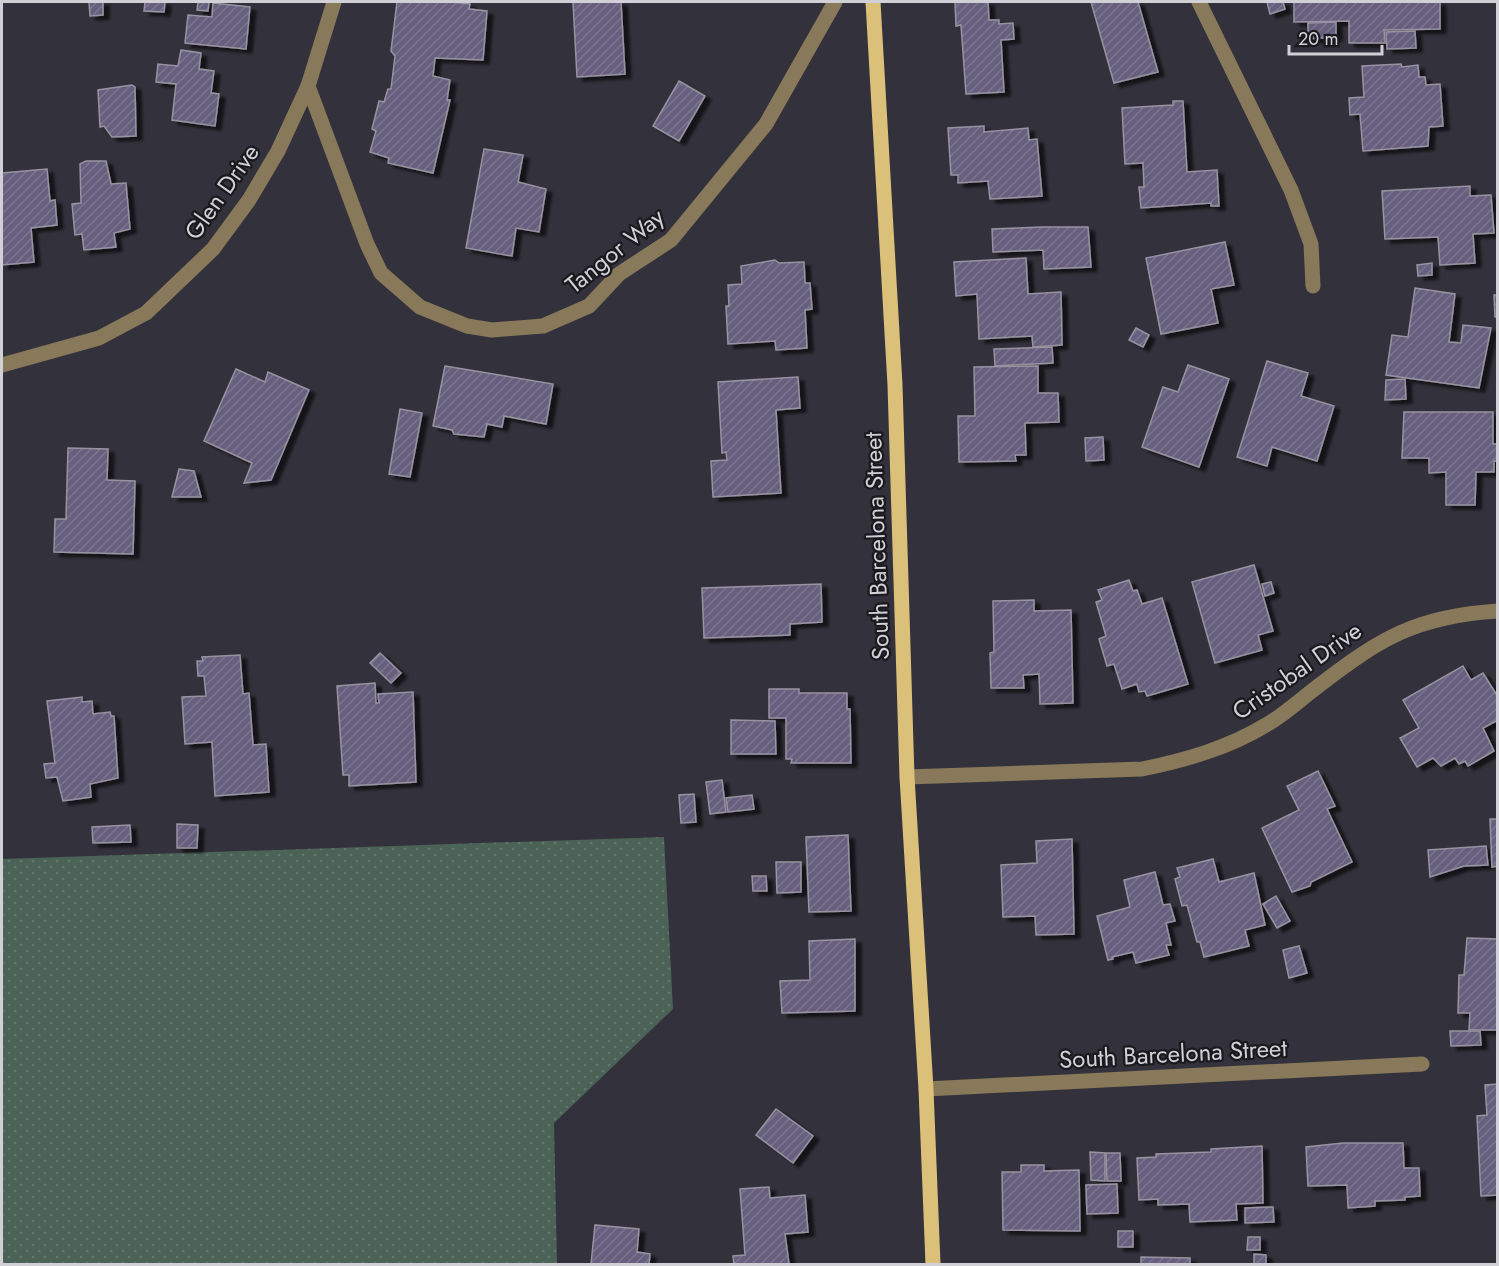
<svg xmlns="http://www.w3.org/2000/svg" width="1499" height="1266" viewBox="0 0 1499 1266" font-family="Jost,sans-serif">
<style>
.grass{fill:url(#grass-dots)}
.building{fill:url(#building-hatch);stroke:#9794a1;stroke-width:1.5;filter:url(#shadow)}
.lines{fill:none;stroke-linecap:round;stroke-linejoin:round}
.minor{stroke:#877959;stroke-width:15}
.major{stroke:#dbc07a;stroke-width:15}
.labels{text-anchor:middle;stroke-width:4.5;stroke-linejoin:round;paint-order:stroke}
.street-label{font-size:24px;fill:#d1d0d7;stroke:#1a191e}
</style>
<defs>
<pattern id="grass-dots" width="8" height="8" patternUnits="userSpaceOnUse" patternTransform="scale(1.5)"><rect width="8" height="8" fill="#4b6257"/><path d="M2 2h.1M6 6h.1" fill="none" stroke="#64776e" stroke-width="1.8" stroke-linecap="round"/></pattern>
<pattern id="building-hatch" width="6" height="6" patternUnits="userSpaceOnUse" patternTransform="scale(1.5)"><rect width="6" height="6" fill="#665e7e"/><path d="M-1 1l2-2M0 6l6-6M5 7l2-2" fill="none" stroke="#7b7490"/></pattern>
<filter id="shadow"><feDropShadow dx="6" dy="4" stdDeviation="1.5" flood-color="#0009"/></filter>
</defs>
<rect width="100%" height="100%" fill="#33313b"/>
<path class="grass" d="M664 837 673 1009 554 1123 557 1264H2V859Z"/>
<g class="building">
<path d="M89 2H103V15L90 16Z"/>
<path d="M145 2H165L164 12 144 11Z"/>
<path d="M198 2H209L208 11 197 10Z"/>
<path d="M397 2H451L470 4 469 9 487 11 483 60 435 58 433 76 450 80 447 100H450L433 173 388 163 389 158 370 152 376 131 372 129 379 101 384 102 388 89H391L395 56 391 51Z"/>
<path d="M573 2H621L625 74 577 77Z"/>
<path d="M955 2H988L989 20H999V24L1013 23 1014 39 1001 40 1004 92 966 94 961 25 956 26Z"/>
<path d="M1091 2H1138L1158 72 1114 83Z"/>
<path d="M1267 2H1283L1285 9 1270 14Z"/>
<path d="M1294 2H1440V29L1384 30 1385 43H1349V21L1294 22Z"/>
<path d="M213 3 250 7 246 49 185 43 188 15 212 17Z"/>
<path d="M1336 22V37L1308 39V23Z"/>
<path d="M1415 31 1416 48 1387 49 1386 32Z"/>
<path d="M181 50 201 53 199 69 214 71 211 93 219 94 215 126 172 120 176 84 156 82 158 64 178 66Z"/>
<path d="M1401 64 1402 67 1418 65 1419 77H1425L1426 85 1440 84 1443 126 1429 127 1428 146 1363 151 1360 114 1350 115 1349 98 1364 97 1362 66Z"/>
<path d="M679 81 705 96 679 141 653 126Z"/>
<path d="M132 85 135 87 136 136 112 137 104 126 100 127 98 90Z"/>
<path d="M1173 101H1183L1187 172 1217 170 1219 206H1211V203L1141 208 1139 187H1144L1143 163 1125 164 1122 108 1173 105Z"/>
<path d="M984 126V132L1028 128 1029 140 1037 139 1042 196 990 199 988 181 958 183V175H951L948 128Z"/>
<path d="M484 149 523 155 518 182 546 189 539 232 516 228 512 256 466 248Z"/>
<path d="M86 161H106L111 184 126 183 130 229 114 233 116 247 84 250 82 234 75 235 72 204 81 203 80 164Z"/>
<path d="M47 169 50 201 55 200 57 225 31 228 34 262 2 265V173Z"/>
<path d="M1470 186V196L1491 195 1494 233 1473 234 1475 263 1440 265 1438 237 1385 239 1382 191Z"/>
<path d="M1042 227H1088L1091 267 1044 269 1043 250 993 252 992 229Z"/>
<path d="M1225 242 1234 285 1211 289 1218 323 1161 334 1146 258Z"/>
<path d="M1026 258 1028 294 1061 292 1062 345 1033 347 1032 336 979 339 977 294 956 296 954 262Z"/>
<path d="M775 260 779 263 804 262 805 283H810L812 309 805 310 807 348 776 350 775 341 728 344 726 306H729L728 285 742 284 741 266Z"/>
<path d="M1432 263V275L1418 276 1417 265Z"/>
<path d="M1415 288 1455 294 1449 342 1461 343 1463 325 1491 328 1479 388 1386 375 1392 335 1408 337Z"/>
<path d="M1494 295H1498V317H1495Z"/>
<path d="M1136 328 1149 335 1143 347 1129 340Z"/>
<path d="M1052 347 1053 363 995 366 994 349Z"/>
<path d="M1267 361 1308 373 1301 396 1334 406 1317 461 1272 447 1267 466 1237 457Z"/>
<path d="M1188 365 1229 379 1199 467 1142 447 1163 387 1178 392Z"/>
<path d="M445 366 553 384 546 424 504 416 502 427 487 424 484 437 454 434 452 430 433 426Z"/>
<path d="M1038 366V393H1058L1059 422 1025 423 1026 455H1015L1016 461 959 462 958 416H975L974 367Z"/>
<path d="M236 369 265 382 268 372 309 390 271 480 244 483 252 463 204 441Z"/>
<path d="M798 377 800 408 776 410 781 493 713 497 711 461 727 460 726 452 722 453 718 382Z"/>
<path d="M1405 379 1406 399 1385 400 1386 380Z"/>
<path d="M400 409 422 413 410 477 389 474Z"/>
<path d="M1404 412H1493V444H1498V461H1494V472H1476L1475 505H1446V472L1429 473V458H1402Z"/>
<path d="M1103 437 1104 460 1086 461 1085 438Z"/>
<path d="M68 448 108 449 107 480 135 481 133 554 54 552 55 519H66Z"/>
<path d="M179 469 194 471 201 497H172Z"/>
<path d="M1254 565 1273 631 1258 635 1262 650 1215 663 1192 582Z"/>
<path d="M1129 580 1133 591 1137 590 1142 604 1162 598 1188 684 1147 696 1145 691 1139 692 1137 684 1122 689 1114 664 1107 666 1099 639 1106 636 1096 602 1102 600 1098 590Z"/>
<path d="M1271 582 1274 593 1265 596 1262 584Z"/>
<path d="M821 584 822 622 790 624V635L704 638 702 588Z"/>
<path d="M1034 600V611L1071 610 1073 703 1040 704 1039 674 1023 675 1024 688H991L990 653 994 652 993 601Z"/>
<path d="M380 653 401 673 391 683 370 663Z"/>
<path d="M240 655 243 694 249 693 253 745 266 744 269 792 215 796 212 742 185 744 182 697 206 696 204 676H198L197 661H203L202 657Z"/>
<path d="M1463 666 1471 680 1483 673 1498 697V720L1483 728 1494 751 1468 766 1465 761 1459 764 1455 758 1441 766 1433 758 1417 767 1400 738 1419 728 1403 700Z"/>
<path d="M375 683 376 703H379L378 694 413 692 416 782 349 786V775H343L337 686Z"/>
<path d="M769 689H799V693H847V709H850L851 763H791L792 759H786V718H769Z"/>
<path d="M82 697V702L92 701 93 714 110 712 111 716H114L118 778 90 784 91 797 63 801 57 777 46 778 44 764 55 763 47 701Z"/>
<path d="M731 720 775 721 776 754H731Z"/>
<path d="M1318 771 1335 806 1327 809 1352 862 1311 882 1310 886 1292 892 1262 828 1299 810 1287 786Z"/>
<path d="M722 780 726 812 710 814 706 782Z"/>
<path d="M694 794 696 822 681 823 679 795Z"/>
<path d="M752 795 754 809 728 812 726 798Z"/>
<path d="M1490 819H1498V866L1492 867Z"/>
<path d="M177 824 198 825 197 848H177Z"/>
<path d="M130 825 131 842 93 843 92 827Z"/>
<path d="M848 835 851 911 809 912 806 837Z"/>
<path d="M1072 839 1074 934 1036 935 1035 916 1003 917 1001 865 1037 863 1036 841Z"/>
<path d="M1486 846 1488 865 1464 866 1430 877 1428 850Z"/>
<path d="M1213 859 1219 882 1254 873 1265 925 1245 930 1249 946 1204 957 1200 942H1197L1187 905 1182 906 1175 879 1180 877 1177 868Z"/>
<path d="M776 862H801V892L777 893Z"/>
<path d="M1155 872 1163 905 1170 904 1175 921 1166 923 1171 945H1166L1169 955 1136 963 1133 952 1112 957 1113 959 1108 960 1097 916 1130 907 1124 880Z"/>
<path d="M752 876H766L767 891H753Z"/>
<path d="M1276 896 1290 921 1277 928 1263 904Z"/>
<path d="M1467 938 1498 939V1030H1469L1470 1013H1458L1459 975H1464Z"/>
<path d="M855 939V1011L782 1013 780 981 810 980 809 941Z"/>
<path d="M1299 946 1307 973 1289 978 1283 950Z"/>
<path d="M1450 1031H1480L1481 1045 1451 1046Z"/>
<path d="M1498 1084V1195L1481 1196 1477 1116 1487 1115 1485 1085Z"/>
<path d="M776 1109 813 1136 793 1163 756 1135Z"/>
<path d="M1343 1143H1403L1404 1168H1419L1420 1196 1405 1197V1200L1375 1201V1206L1348 1208 1347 1185 1308 1186 1306 1147Z"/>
<path d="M1262 1146 1263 1203 1236 1204 1237 1220 1190 1222 1189 1204 1158 1205V1199L1139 1200 1137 1158 1156 1157V1154L1211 1152V1149Z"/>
<path d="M1090 1152 1105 1153V1181L1091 1180Z"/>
<path d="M1106 1153H1120L1121 1181H1107Z"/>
<path d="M1021 1165H1044V1171L1079 1170 1080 1231 1003 1230 1002 1172H1021Z"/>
<path d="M1117 1184 1118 1213 1087 1214 1086 1185Z"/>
<path d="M769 1187 770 1198 805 1195 808 1232 785 1234 789 1264H734L733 1256 745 1255 740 1189Z"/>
<path d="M1273 1207 1274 1222 1245 1223V1208Z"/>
<path d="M595 1225 639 1229 637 1252 650 1254 649 1264H591Z"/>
<rect x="1118" y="1231" width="15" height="16"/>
<path d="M1248 1237H1260V1250H1247Z"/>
<path d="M1254 1254 1266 1255V1264H1254Z"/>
<path d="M1141 1257 1190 1258V1264H1141Z"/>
</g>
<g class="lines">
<g class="minor">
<path d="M1199 2 1291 190 1311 244 1313 286"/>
<path d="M308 86 367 244 381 273 420 307 467 326 492 330 543 326 589 306 619 274 671 240 766 124 835 2"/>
<path d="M2 365 99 338 146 313 213 249 249 200 278 151 308 86 334 2"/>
<path d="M907 777 1142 769C1186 760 1228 748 1266 725 1284 715 1301 699 1317 687 1380 638 1417 616 1498 611"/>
<path d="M926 1089 1422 1064"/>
</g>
<path class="major" d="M873 2 895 385 907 777 926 1089 933 1264"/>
</g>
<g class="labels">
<g class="street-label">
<text transform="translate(222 192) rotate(-55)" y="8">Glen Drive</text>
<text transform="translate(615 251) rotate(-39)" y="8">Tangor Way</text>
<text transform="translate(877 546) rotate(-92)" y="8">South Barcelona Street</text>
<text transform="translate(1297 671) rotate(-35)" y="8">Cristobal Drive</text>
<text transform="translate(1173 1054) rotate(-3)" y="8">South Barcelona Street</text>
</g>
</g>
<rect width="1499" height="1266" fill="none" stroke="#d1d0d7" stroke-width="6"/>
<path d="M1289 45v9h93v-9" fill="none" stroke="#d1d0d7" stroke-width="3"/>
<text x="1298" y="45" font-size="18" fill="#d1d0d7" stroke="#1a191e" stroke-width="4.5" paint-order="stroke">20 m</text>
</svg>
